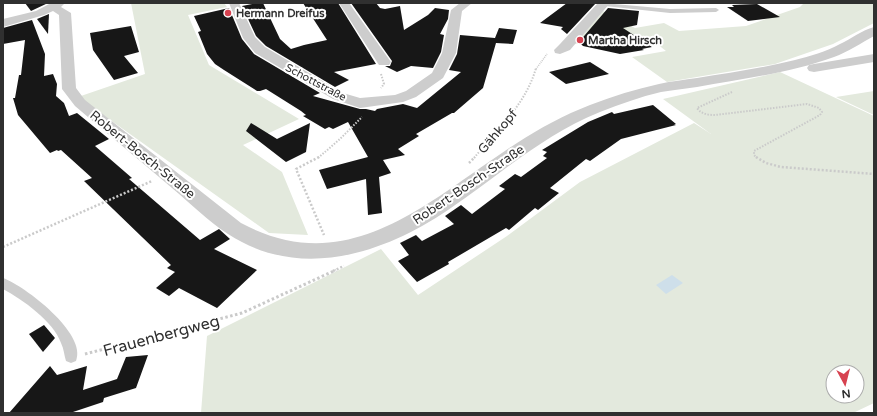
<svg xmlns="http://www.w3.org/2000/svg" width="877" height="416" viewBox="0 0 877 416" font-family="'Varela Round',sans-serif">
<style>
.green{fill:#e3e9dd;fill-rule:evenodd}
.water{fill:#cedfea}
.building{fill:#171717}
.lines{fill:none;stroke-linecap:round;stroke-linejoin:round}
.path-far3{stroke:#cacaca;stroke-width:1.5;stroke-dasharray:1 1;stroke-linecap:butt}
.path-far2{stroke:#cacaca;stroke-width:2;stroke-dasharray:1.5 1.5;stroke-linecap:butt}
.path-far1{stroke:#cacaca;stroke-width:2.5;stroke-dasharray:2 2;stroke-linecap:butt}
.path{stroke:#cacaca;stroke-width:3;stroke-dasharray:2.5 2.5;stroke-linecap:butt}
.lane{fill:#cdcdcd;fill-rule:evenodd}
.street{fill:#cdcdcd;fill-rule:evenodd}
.poi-dot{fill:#d74250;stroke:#fff;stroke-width:1.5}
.labels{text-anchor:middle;stroke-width:4;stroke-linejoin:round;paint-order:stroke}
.far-poi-label{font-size:11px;font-weight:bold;fill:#303030;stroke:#fff;text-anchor:start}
.far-street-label{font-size:11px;fill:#303030;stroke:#fff}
.street-label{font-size:13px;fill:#303030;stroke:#fff}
.near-street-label{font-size:16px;fill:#303030;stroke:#fff}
</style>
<rect width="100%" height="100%" fill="#fff"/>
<g class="green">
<path d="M131 3H224L227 7 188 15 209 65 299 119 243 145 282 172 308 235 269 233 78 97 145 74Z"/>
<path d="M804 3H874V23L833 44 775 64 667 82 632 57 666 51 647 36 574 44 603 11 635 28 664 23 679 31 746 26 800 7Z"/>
<path d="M780 72 874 116V403L853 413H201L207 336 381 249 418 295 507 236 580 182 694 123 711 134 663 99ZM833 372H857V396H833Z"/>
<path d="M874 91V115L836 97Z"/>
</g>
<path class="water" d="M672 275 683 283 666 294 656 285Z"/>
<g class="building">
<path d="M25 3H48L31 11Z"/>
<path d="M257 3H263L280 39 291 49 304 45 327 40 303 3H338L376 64 334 72 349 80 335 87 266 46 256 36 242 6Z"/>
<path d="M351 3H376L380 8 385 9 400 6 404 30 428 15 435 8 449 10 448 19 440 34 444 35 441 52 433 68 411 66 397 72 385 66H390L392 61Z"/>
<path d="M567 3H596L567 34 561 29 563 27 540 23Z"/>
<path d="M757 4 780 17 748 21 727 7H734L732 5Z"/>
<path d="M229 8 242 39 254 54 320 93 313 96 360 109H366L375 111 377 109 403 104 417 108 461 72 449 70 457 54 460 35 495 38 499 28 517 30 513 44 496 43 483 88 454 113H452L416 134 419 136 398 149 405 155 383 160 391 173 379 177 382 213 368 215 366 179 327 189 319 170 368 157 348 122 333 129 329 127 325 129 303 116 306 115 301 111 266 89 260 91H257L224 70 215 64 207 54 198 32 201 31 194 16Z"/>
<path d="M608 8 639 11 637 25 623 28 652 47 642 49 644 50 620 54 583 46 579 42Z"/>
<path d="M49 14 48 34 37 19Z"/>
<path d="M32 20 45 54 44 76 53 74 57 84 56 96 64 103 69 116 77 113 109 139 95 146 132 178 129 179 200 240 219 229 230 239 214 249 257 270 217 308 179 288 169 296 156 288 175 272 167 268 171 265 84 181 92 178 61 150 58 151 57 150 50 153 18 115 13 98H15L19 75H21L25 40 3 44V28Z"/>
<path d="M131 26 139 52 124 56 138 73 114 80 93 50 90 33Z"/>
<path d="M590 62 609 74 566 84 549 72Z"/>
<path d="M653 105 676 124H674L676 125 621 139 590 161 586 159 550 188 559 193 538 210 535 208 509 230 506 228 448 262 449 264 417 282 398 261 409 255 400 243 416 235 422 241 454 224 445 216 461 205 472 214 505 189 499 186 515 174 521 177 547 158 543 156 547 152 542 150 588 122 612 112 614 114Z"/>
<path d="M251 123 277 139 310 123 306 152 286 162 246 131Z"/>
<path d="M44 325 55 338 43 352 29 334Z"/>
<path d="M148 355 136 388 104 398 103 402 70 413H9L50 366 57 375 87 366 83 390 117 379 126 357Z"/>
</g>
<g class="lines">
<path class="path-far3" d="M536 69 547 54"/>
<g class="path-far2">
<path d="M381 74 384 84 381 88"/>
<path d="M732 92 697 108C701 114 708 115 715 115L807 104 819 108 822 112 820 115 754 151V155L757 158"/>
<path d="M318 158 340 139 362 117"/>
<path d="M474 158C497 130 526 104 536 68"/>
</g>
<g class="path-far1">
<path d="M319 157 296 169 324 235"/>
<path d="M756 157 766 163 781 167 874 174"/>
<path d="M469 163 475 157"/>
<path d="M3 247 152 181"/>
<path d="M333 271 344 266"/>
</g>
<path class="path" d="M85 354 242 313 336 270"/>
<g class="lane">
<path d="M603 3 670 9 716 8 719 10 716 12 670 13 605 6 603 5Z"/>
<path d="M3 278C25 286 88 334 76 361L71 363 66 361C64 355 64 349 61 343 53 321 23 300 3 289Z"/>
</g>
<g class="street">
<path d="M51 3H65L61 7 71 13 76 88 85 100 241 223C351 282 431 198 517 143 540 128 564 115 590 105 613 96 636 89 659 84 672 81 684 80 697 78 729 73 763 68 795 60 810 56 826 52 840 44 851 39 862 30 874 27V36C861 43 848 52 834 57 790 73 742 79 697 87 685 89 672 90 661 92 640 97 620 104 600 112 541 136 500 175 448 210 383 254 300 281 228 234 208 221 190 203 172 188 140 161 107 133 75 106L62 89 59 15 53 11 44 15 3 27V19L36 11Z"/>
<path d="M229 3H239L255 37 265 47 343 93 360 98 395 95 406 91 432 73 442 53 451 10 460 3H472L462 11 456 53 443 78 416 97 403 102 360 108 333 99 255 53 243 38Z"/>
<path d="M339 3H349L391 62 389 65H379Z"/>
<path d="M598 3H610L570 50 560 54 555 53 554 50 560 44Z"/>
<path d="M874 54V62L814 72 809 71 807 68 809 65 814 64Z"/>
</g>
</g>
<g class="poi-dot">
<circle cx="228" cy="13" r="4"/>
<circle cx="580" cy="40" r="4"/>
</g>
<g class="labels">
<g class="far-poi-label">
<text x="236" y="17">Hermann Dreifus</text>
<text x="588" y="44">Martha Hirsch</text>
</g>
<g class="far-street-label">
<text transform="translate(316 82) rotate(28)" y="4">Schottstraße</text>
</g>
<g class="street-label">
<text transform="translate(497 131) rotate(-50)" y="5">Gähkopf</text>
<text transform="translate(143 154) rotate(39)" y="5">Robert-Bosch-Straße</text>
<text transform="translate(468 184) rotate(-34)" y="5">Robert-Bosch-Straße</text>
</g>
<g class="near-street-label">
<text transform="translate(161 335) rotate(-15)" y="6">Frauenbergweg</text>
</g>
</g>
<rect width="877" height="416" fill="none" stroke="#303030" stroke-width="8"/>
<g transform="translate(845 384) rotate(173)"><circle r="19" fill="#ffffff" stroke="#acacac"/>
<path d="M0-3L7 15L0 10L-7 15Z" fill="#d74250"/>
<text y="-6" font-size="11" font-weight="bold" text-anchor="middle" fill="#303030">N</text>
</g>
</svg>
